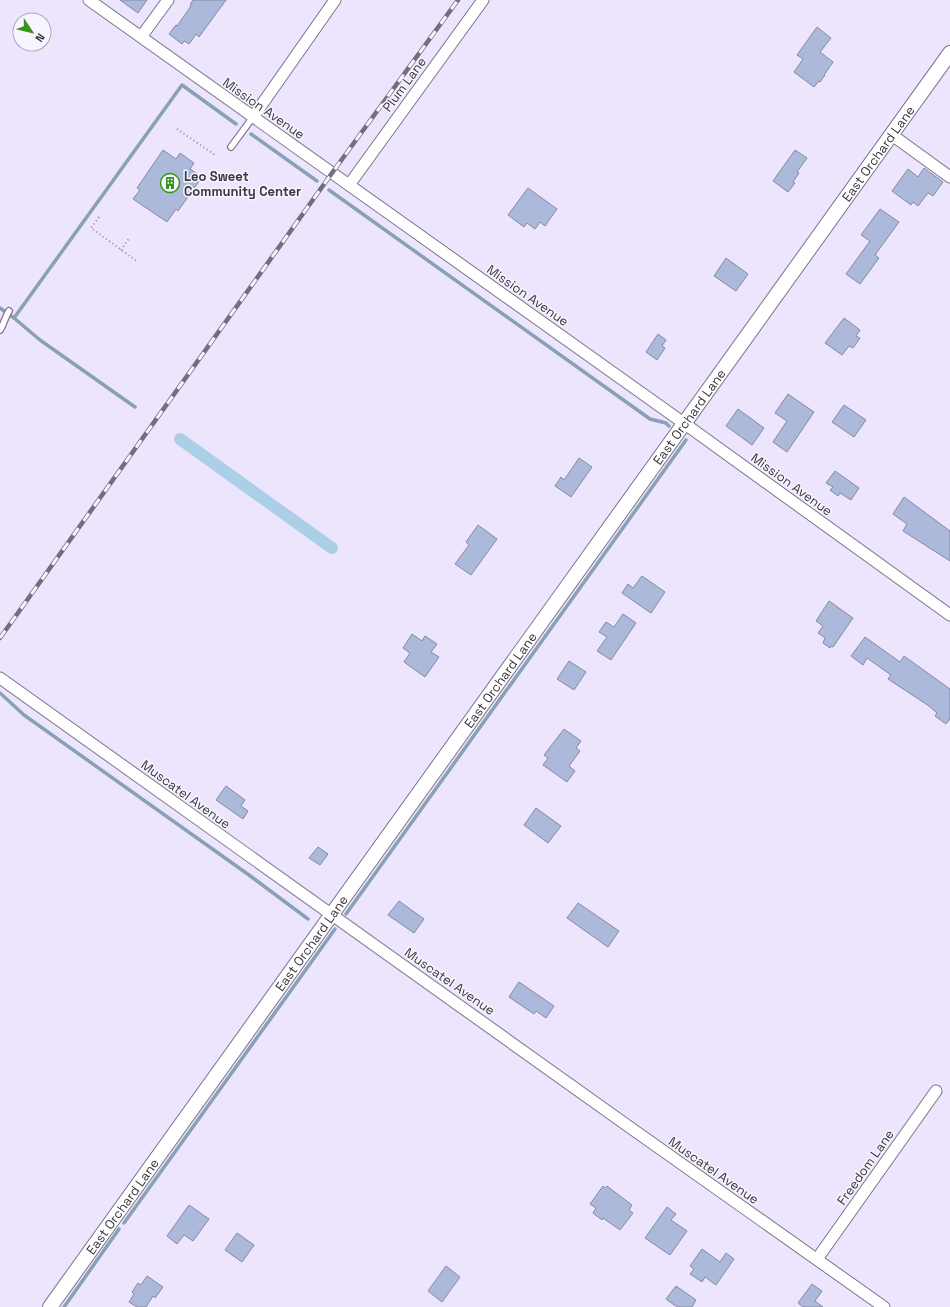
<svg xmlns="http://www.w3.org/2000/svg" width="950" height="1307" viewBox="0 0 950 1307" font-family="'Space Grotesk',sans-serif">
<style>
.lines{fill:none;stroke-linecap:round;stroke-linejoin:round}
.stream{stroke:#89a1b4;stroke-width:3.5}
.canal{stroke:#abcfe6;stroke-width:12}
.building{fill:#acb9db;stroke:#838ba1}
.service-casing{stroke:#7c758b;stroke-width:8}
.minor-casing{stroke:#7c758b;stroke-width:13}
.tertiary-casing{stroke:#7c758b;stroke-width:16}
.path{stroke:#908a9a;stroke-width:2;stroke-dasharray:1 3;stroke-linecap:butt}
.service{stroke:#fff;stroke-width:5.5}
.minor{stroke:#fff;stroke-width:11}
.tertiary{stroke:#fff;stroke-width:14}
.rail-casing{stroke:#736e7d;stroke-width:4.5}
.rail{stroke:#f8f5ff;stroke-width:3;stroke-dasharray:9;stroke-linecap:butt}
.labels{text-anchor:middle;stroke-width:3;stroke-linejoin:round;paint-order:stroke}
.street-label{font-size:13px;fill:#3b3741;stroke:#f8f5ff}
.poi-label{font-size:13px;font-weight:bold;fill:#3b3741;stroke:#f8f5ff;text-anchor:start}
</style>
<rect width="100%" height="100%" fill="#ede5fd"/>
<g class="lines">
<g class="stream">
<path d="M251 134 317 181"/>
<path d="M329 190 650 419 666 423 669 426"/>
<path d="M0 308 14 318"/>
<path d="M135 407 40 340 14 318 182 85 236 124"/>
<path d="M0 693 24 715 249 875 308 919"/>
<path d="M346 914 686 440"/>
<path d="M124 1223 335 929"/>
<path d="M64 1307 119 1229"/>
</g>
<path class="canal" d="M180 439 332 548"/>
</g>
<g class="building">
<path d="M120 0H147L138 13Z"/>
<path d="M193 0H226L199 37 196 34 189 44 184 41 182 44 169 34 176 25 177 26 191 6 190 5Z"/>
<path d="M817 27 831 38 820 52 833 62 824 75H825L820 82 819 81 814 87 794 72 803 59 797 55Z"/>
<path d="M163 150 176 159 180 153 194 163 190 169 202 177 178 211 176 209 167 222 133 199 140 190 137 188Z"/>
<path d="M795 150 807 158 797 172 799 173 793 182 795 183 788 192 773 181Z"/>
<path d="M924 168 943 182 933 196 928 193 918 206 913 202 911 205 892 191 908 169 918 177Z"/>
<path d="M528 188 557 209 545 226 540 222 535 229 527 223 524 227 508 215Z"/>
<path d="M880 209 899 222 875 255 879 258 860 284 846 274 870 241 861 235Z"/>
<path d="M726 258 748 274 736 291 714 276Z"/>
<path d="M844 318 860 330 856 336 860 338 853 348 849 346 842 355 825 343Z"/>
<path d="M658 334 666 340 662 346 665 348 657 360 646 352Z"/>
<path d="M788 394 814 412 787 452 773 442 787 421 775 413Z"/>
<path d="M844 405 866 420 854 437 832 422Z"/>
<path d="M738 409 764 428 752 445 726 426Z"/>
<path d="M579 458 592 467 571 497 555 486 561 477 564 480Z"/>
<path d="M835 471 859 488 851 500 840 493 838 496 830 490 833 487 826 483Z"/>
<path d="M904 497 950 531V561L903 531 907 524 893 514Z"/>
<path d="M478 525 497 539 471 575 455 564 469 545 466 542Z"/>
<path d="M642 576 665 592 651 613 622 593 628 584 633 588Z"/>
<path d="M829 601 853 618 833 647 831 646 830 648 823 643 825 638 818 633 823 626 816 621Z"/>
<path d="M623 614 636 623 611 660 597 651 607 637 599 632 606 622 614 627Z"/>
<path d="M412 634 422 641 425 636 437 644 431 652 439 657 425 677 404 662 410 653 403 648Z"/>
<path d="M865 637 900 662 904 656 950 689V719L946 724 935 716 937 713 929 706 888 679 891 675 867 658 863 665 851 656Z"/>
<path d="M569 661 586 672 574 690 557 679Z"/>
<path d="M564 729 581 741 576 748 580 751 569 766 575 771 567 782 543 765 548 758 544 755Z"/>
<path d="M226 786 245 800 241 806 248 811 243 819 216 800Z"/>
<path d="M536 808 561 826 548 843 524 825Z"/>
<path d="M318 847 328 854 320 865 309 858Z"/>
<path d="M399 901 424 919 414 933 388 915Z"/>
<path d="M578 903 619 931 608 947 567 918Z"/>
<path d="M519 982 554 1006 546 1018 536 1011 534 1014 509 997Z"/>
<path d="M603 1186 605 1188 607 1186 632 1205 629 1210 633 1213 620 1230 603 1218 602 1220 593 1213 596 1208 590 1204Z"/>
<path d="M189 1205 209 1219 193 1241 184 1235 177 1244 167 1236Z"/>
<path d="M667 1207 676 1214 671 1220 687 1231 670 1255 645 1238Z"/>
<path d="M237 1233 254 1245 242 1262 225 1250Z"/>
<path d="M702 1249 720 1262 726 1253 734 1259 716 1285 705 1277 702 1282 690 1274 694 1269 690 1266Z"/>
<path d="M446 1266 460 1277 442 1302 428 1291Z"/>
<path d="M147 1276 163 1287 155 1298 153 1296 146 1307H137L129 1302 134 1294 132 1292 138 1283 141 1285Z"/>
<path d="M812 1284 822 1291 815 1301 823 1307H803L798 1303Z"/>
<path d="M676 1286 696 1300 692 1307H677L666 1299Z"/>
</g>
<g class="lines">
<defs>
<g id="service">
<path d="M231 147 253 117"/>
<path d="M0 330C4 324 5 317 9 311"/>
</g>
<g id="minor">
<path d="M89 0 685 424 950 615"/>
<path d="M141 37 168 0"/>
<path d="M253 117 335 0"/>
<path d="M892 135 950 177"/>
<path d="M349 185 483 0"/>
<path d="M0 678 628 1126 884 1307"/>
<path d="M817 1259 936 1091"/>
</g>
<g id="tertiary">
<path id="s1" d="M50 1307 950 53"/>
</g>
</defs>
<use href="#service" class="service-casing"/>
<use href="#minor" class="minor-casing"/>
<use href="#tertiary" class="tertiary-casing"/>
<g class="path">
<path d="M177 129 215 155"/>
<path d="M99 217 91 228 138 262"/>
<path d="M121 250 130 237"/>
</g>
<use href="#service" class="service"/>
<use href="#minor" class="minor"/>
<use href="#tertiary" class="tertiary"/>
<defs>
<path id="rail" d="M0 638 332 173 458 0"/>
</defs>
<use href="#rail" class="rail-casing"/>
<use href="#rail" class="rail"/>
</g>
<defs>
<symbol id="building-ring" viewBox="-11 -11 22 22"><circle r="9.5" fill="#f8f5ff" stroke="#33961a" stroke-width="1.5"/><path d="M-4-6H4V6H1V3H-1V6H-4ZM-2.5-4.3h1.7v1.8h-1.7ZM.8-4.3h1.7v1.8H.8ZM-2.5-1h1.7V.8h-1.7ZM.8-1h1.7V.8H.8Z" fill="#33961a"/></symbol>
</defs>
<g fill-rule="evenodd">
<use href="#building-ring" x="159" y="172" width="22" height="22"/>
</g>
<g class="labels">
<g class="street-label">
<text transform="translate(404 84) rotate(-54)" y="5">Plum Lane</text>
<text transform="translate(264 108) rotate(35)" y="5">Mission Avenue</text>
<text dy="5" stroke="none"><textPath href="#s1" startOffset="1420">East Orchard Lane</textPath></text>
<text transform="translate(528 295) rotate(35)" y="5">Mission Avenue</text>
<text dy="5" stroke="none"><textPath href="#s1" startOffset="1096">East Orchard Lane</textPath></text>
<text transform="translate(792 484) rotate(36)" y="5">Mission Avenue</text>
<text dy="5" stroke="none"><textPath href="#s1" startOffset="772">East Orchard Lane</textPath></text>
<text transform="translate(186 794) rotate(36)" y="5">Muscatel Avenue</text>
<text dy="5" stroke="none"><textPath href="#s1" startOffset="448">East Orchard Lane</textPath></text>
<text transform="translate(450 981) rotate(35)" y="5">Muscatel Avenue</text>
<text transform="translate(865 1167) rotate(-55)" y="5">Freedom Lane</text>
<text transform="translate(714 1170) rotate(35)" y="5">Muscatel Avenue</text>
<text dy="5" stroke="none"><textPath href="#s1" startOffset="124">East Orchard Lane</textPath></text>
</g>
<g class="poi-label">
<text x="184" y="181">Leo Sweet<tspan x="184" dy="15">Community Center</tspan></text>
</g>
</g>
<g transform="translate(32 32) rotate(125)"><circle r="19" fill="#f8f5ff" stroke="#aca9b3"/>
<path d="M0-3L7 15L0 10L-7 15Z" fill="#33961a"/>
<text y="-6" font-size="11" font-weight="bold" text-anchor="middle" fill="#3b3741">N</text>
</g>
</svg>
